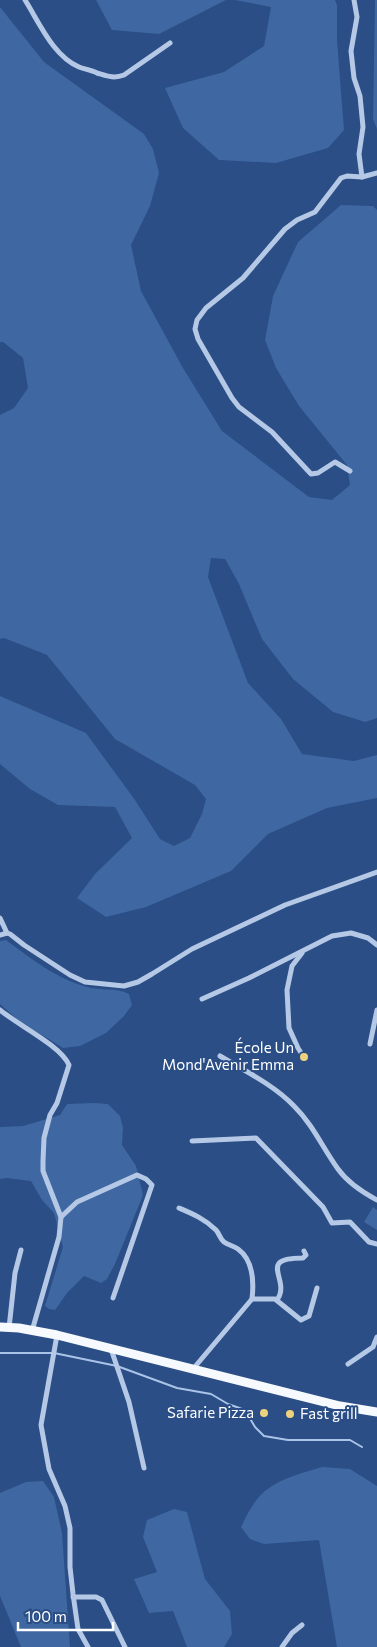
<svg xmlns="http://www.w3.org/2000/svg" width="377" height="1647" viewBox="0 0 377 1647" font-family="Commissioner,sans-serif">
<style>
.green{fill:#3f67a1}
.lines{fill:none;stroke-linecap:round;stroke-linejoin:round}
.stream{stroke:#aac4e7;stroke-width:2}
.street{stroke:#b5c9e7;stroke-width:5}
.primary{stroke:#f6f9fe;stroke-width:9}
.poi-dot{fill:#edd27d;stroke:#2a4e85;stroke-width:2}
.labels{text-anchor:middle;stroke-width:4;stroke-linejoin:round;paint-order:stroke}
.poi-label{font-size:15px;fill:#fff;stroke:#2a4e85;text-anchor:end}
</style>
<rect width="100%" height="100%" fill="#2a4e85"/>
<g class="green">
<path d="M96 0H226L159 34 112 30Z"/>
<path d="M235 0H335L337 5V40L344 130 328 148 276 163 219 160 183 128 165 88 224 72 264 46 271 7Z"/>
<path d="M375 0H377V129L373 119Z"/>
<path d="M0 7 44 62 144 134 153 149 159 173 150 206 131 245 141 291 183 368 222 431 309 497 332 500 350 485 347 465 299 406 276 368 265 340 273 296 298 242 341 205 373 206 377 210V718L365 722 333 712 293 679 262 639 239 584 225 559 211 558 208 577 248 683 281 719 302 754 354 761 377 755V798L327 808 268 834 231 871 146 907 106 917 77 898 95 874 132 838 115 807 58 805 30 789 0 764V696L86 733 135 800 160 839 174 846 190 838 202 814 206 799 195 785 115 739 47 655 4 638 0 639V415L14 408 28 388 23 358 3 342H0Z"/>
<path d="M6 940C30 958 57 979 87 987 101 991 115 987 129 994L132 1005 124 1016 106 1033 80 1046 63 1048 18 1020 0 1004V941Z"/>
<path d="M95 1103 108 1104 120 1116 123 1128 122 1145 136 1166 143 1195 115 1264 107 1279 101 1283 84 1276 67 1293 55 1310 49 1309 45 1306 63 1247 54 1213 42 1200 31 1181 7 1178 0 1179V1127L23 1126 60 1115 67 1104Z"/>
<path d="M373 1207 377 1210V1230L364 1222Z"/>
<path d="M322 1467 350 1469 377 1486V1647H337L319 1540 264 1544 250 1539 241 1527C247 1515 254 1500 265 1491 281 1478 302 1473 322 1467Z"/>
<path d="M43 1481 54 1497 62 1533 70 1647H21L0 1596V1493L26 1482Z"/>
<path d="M174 1509 187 1512 205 1579 230 1611 232 1634 224 1647H187L173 1611 149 1613 134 1579 157 1572 143 1537 147 1520Z"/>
</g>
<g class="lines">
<path class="stream" d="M0 1353H54L117 1366 177 1388 211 1394 228 1404 245 1410 255 1427 264 1436 288 1440H350L362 1447"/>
<g class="street">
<path d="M25 0C39 22 53 56 79 67 84 69 91 70 97 73 107 76 114 79 124 75L170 43"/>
<path d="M354 0 357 17 351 51 354 78 360 96 363 127 359 154 362 177"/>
<path d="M350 471 335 462 318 473 311 474 272 432 239 407 232 398 198 339 195 329 197 320 206 308 243 278 285 229 297 220 315 212 341 178 347 176 362 177 377 173"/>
<path d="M0 918 7 933"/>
<path d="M0 935 7 933 10 934 24 945 70 975 85 982 124 986 138 982 152 974 192 949 285 905 377 872"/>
<path d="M302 953 292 966 287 990 289 1028 298 1048 305 1059"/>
<path d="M202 999 249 978 332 936 351 933 368 938 377 945"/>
<path d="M0 1010C18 1025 61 1046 69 1065L57 1103 50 1115 44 1138 43 1161V1171L61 1217"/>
<path d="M370 1044 377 1010"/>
<path d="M220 1056C245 1071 274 1085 294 1106 314 1126 322 1147 338 1169 348 1183 362 1192 377 1200"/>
<path d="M192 1141 256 1138 323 1207 332 1223 350 1222 369 1242 377 1244"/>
<path d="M179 1208C193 1214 205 1219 216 1230 219 1233 220 1239 224 1242 228 1245 234 1246 238 1249 253 1260 254 1282 252 1299"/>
<path d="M277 1300C292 1280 255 1258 303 1258L306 1255 304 1251"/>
<path d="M9 1328 15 1273 21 1250"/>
<path d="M32 1331 59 1237 61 1217 77 1202 137 1175 146 1179 152 1185 113 1298"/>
<path d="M57 1335 41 1425 49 1469 65 1506 70 1528V1567L73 1594 78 1629 88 1647"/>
<path d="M111 1349 129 1402 144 1468"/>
<path d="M348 1364 373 1347 377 1337"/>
<path d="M193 1369 252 1299H275L301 1320 309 1316 317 1288"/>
<path d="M73 1597H96L102 1600 125 1647"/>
<path d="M282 1647 292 1633 302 1625"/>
</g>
<path class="primary" d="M0 1327 19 1328 57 1335 340 1406 377 1412"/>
</g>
<g class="poi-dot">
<circle cx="304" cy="1057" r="5"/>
<circle cx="264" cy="1413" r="5"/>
<circle cx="290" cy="1414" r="5"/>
</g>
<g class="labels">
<g class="poi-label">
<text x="294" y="1053">École Un<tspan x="294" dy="17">Mond'Avenir Emma</tspan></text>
<text x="254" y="1418">Safarie Pizza</text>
<text x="300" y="1419" text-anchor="start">Fast grill</text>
</g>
</g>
<path d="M18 1622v8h95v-8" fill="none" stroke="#ffffff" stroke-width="2.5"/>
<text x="25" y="1622" font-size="15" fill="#ffffff" stroke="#2a4e85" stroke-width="4" paint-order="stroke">100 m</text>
</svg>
